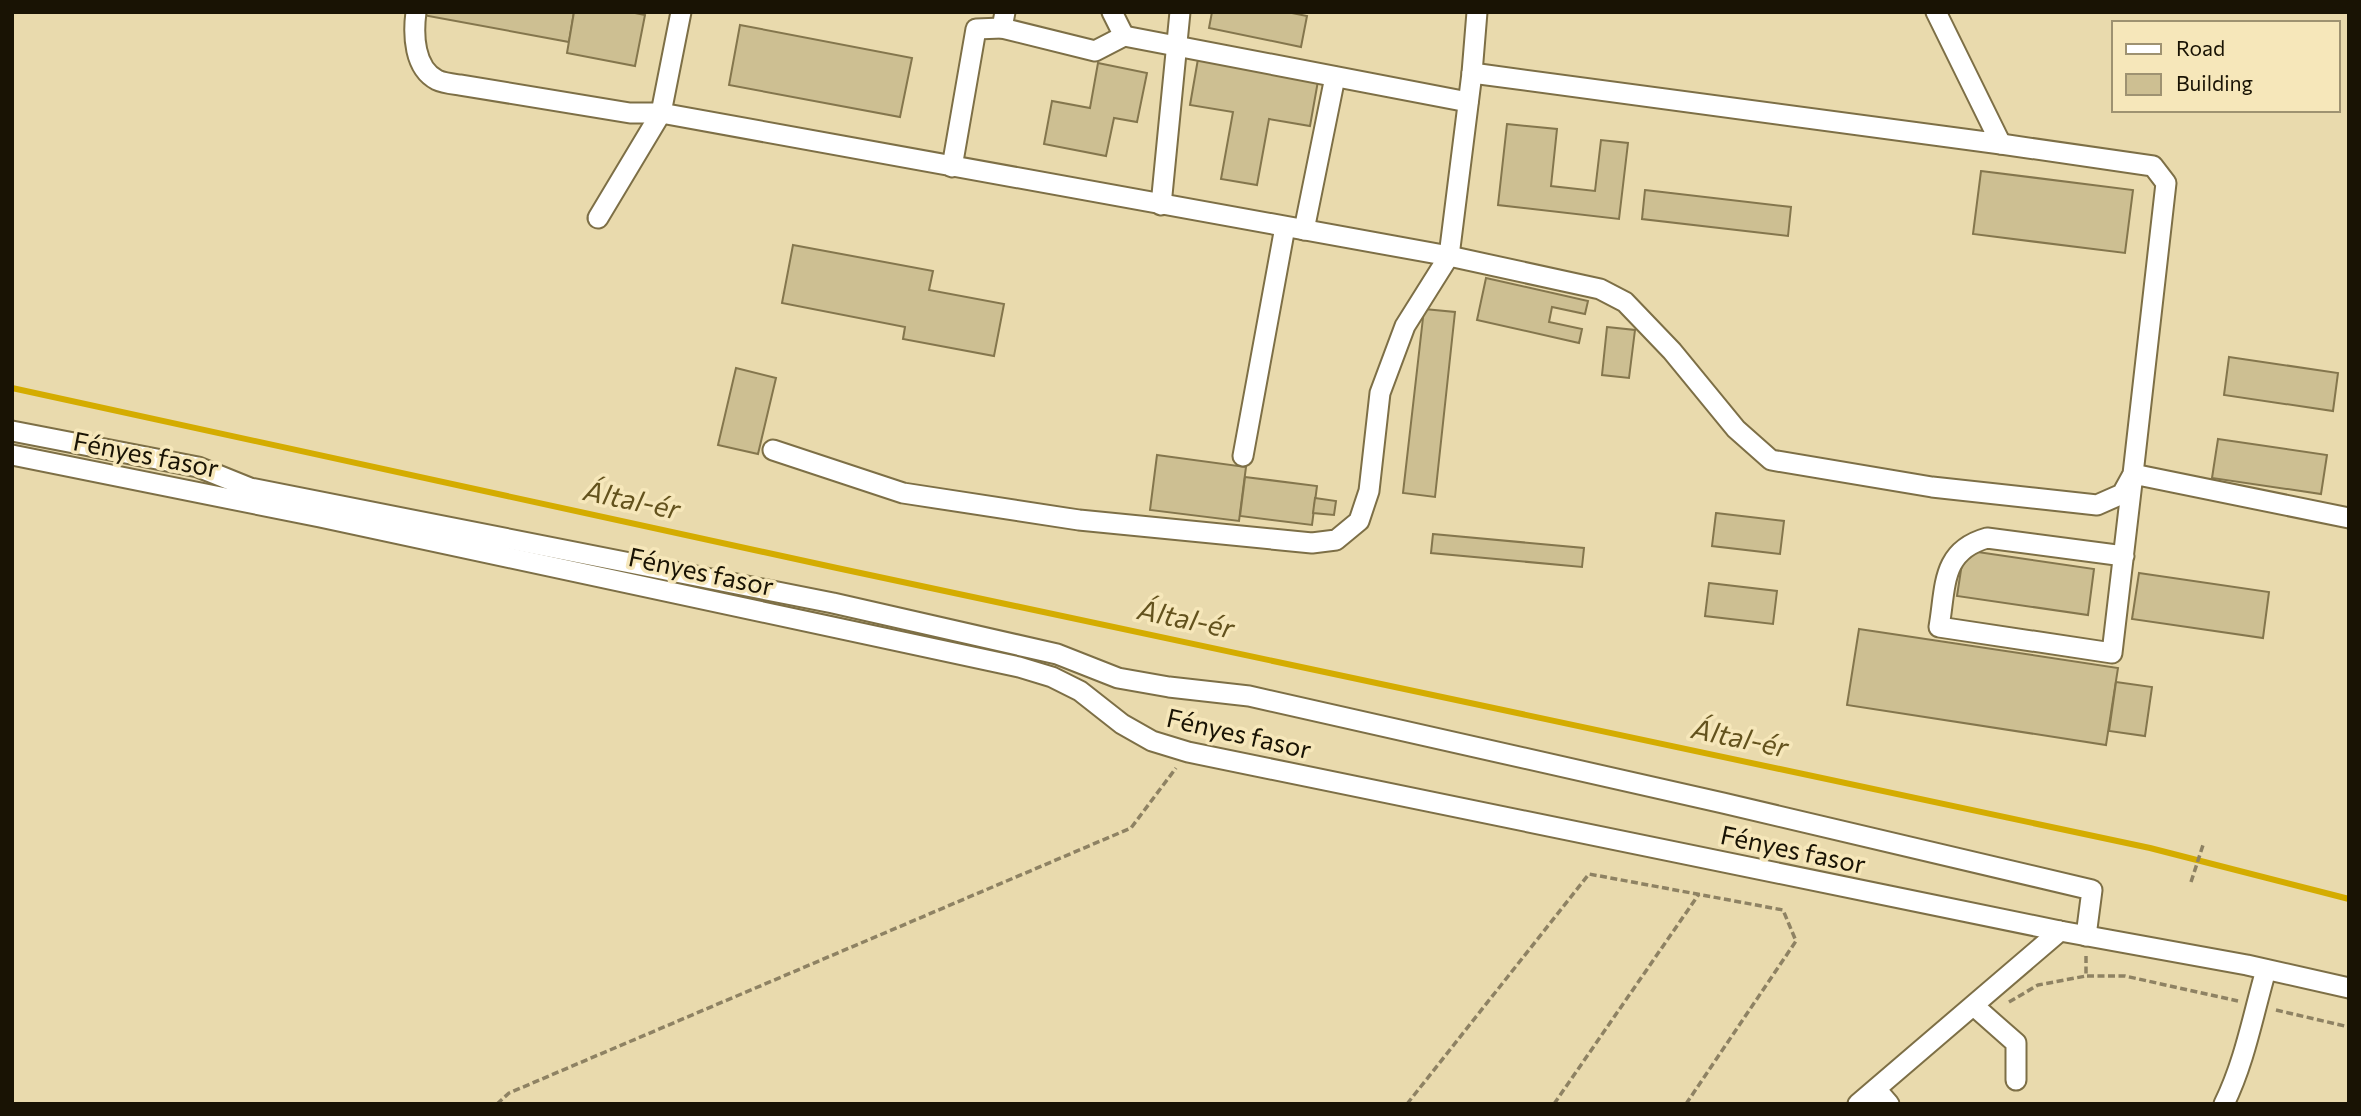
<svg xmlns="http://www.w3.org/2000/svg" width="2361" height="1116" viewBox="0 0 2361 1116" font-family="Commissioner,sans-serif">
<style>
.lines{fill:none;stroke-linecap:round;stroke-linejoin:round}
.stream{stroke:#d4ac00;stroke-width:6}
.building{fill:#cdbf92;stroke:#84764d;stroke-width:2}
.minor-casing{stroke:#7d6f46;stroke-width:23}
.path{stroke:#8e8263;stroke-width:3.5;stroke-dasharray:7 3.5;stroke-linecap:butt}
.minor{stroke:#fff;stroke-width:19}
.labels{text-anchor:middle;stroke-width:7;stroke-linejoin:round;paint-order:stroke}
.street-label{font-size:26px;fill:#191304;stroke:#f6e7ba}
.water-label{font-size:28px;font-style:italic;fill:#63521d;stroke:#f6e7ba}
</style>
<rect width="100%" height="100%" fill="#e9daad"/>
<g class="lines">
<path class="stream" d="M12 388 837 568 2150 848 2349 899"/>
</g>
<g class="building">
<path d="M424 12H574L569 42 423 15Z"/>
<path d="M574 12H630L645 15 635 66 567 53Z"/>
<path d="M1212 12H1287L1307 16 1301 47 1209 28Z"/>
<path d="M740 25 912 58 900 117 729 85Z"/>
<path d="M1198 59 1318 81 1310 126 1269 119 1257 185 1221 179 1233 112 1190 105Z"/>
<path d="M1098 63 1147 73 1137 122 1114 118 1106 156 1044 144 1052 101 1090 108Z"/>
<path d="M1507 124 1557 129 1551 186 1595 191 1601 140 1628 143 1619 219 1498 205Z"/>
<path d="M1981 171 2133 190 2125 253 1973 234Z"/>
<path d="M1645 190 1791 207 1788 236 1642 219Z"/>
<path d="M793 245 933 271 929 290 1004 304 994 356 903 339 905 327 782 303Z"/>
<path d="M1486 278 1588 301 1585 314 1552 307 1549 322 1582 329 1579 343 1477 320Z"/>
<path d="M1424 309 1455 312 1435 497 1403 493Z"/>
<path d="M1607 327 1635 330 1629 378 1602 375Z"/>
<path d="M2229 357 2338 373 2333 411 2224 395Z"/>
<path d="M736 368 776 378 758 454 718 445Z"/>
<path d="M2218 439 2327 455 2321 494 2212 478Z"/>
<path d="M1157 455 1246 467 1239 521 1150 510Z"/>
<path d="M1245 477 1317 486 1312 525 1240 516Z"/>
<path d="M1315 498 1336 501 1334 515 1313 513Z"/>
<path d="M1716 513 1784 521 1780 554 1712 546Z"/>
<path d="M1433 534 1584 548 1582 567 1431 553Z"/>
<path d="M1964 550 2094 569 2088 615 1957 596Z"/>
<path d="M2139 573 2269 592 2263 638 2132 619Z"/>
<path d="M1709 583 1777 591 1773 624 1705 616Z"/>
<path d="M1859 629 2118 668 2106 745 1847 705Z"/>
<path d="M2116 682 2152 687 2145 736 2109 731Z"/>
</g>
<g class="lines">
<defs>
<g id="minor">
<path d="M416 12C413 35 414 68 437 80 443 83 453 84 460 85L630 113H661L1449 256 1600 289 1625 302 1672 351 1736 429 1771 460 1932 487 2097 505 2122 494 2133 474 2166 183 2153 166 2001 144"/>
<path d="M1005 12 1002 28 1095 51 1124 36 1112 12"/>
<path d="M1124 36 1468 102"/>
<path d="M1472 73 2001 144 1936 12"/>
<path d="M952 167 976 29 1002 28"/>
<path d="M1161 205 1180 12"/>
<path d="M598 218 661 113 681 12"/>
<path d="M1304 230 1335 77"/>
<path d="M12 431 198 467 250 488 833 603 1057 654 1118 678 1169 687 1249 696 1723 803 2092 890 2086 936"/>
<path d="M773 450 903 493 1079 520 1312 543 1336 540 1359 521 1369 491 1380 393 1405 326 1449 256 1472 73 1477 12"/>
<path d="M12 455 320 517 1019 667 1052 677 1080 691 1122 724 1152 741 1188 752 2060 931 2247 965 2349 988"/>
<path d="M1243 456 1285 227"/>
<path d="M2124 556 1987 538C1941 551 1946 586 1939 627L2112 653 2133 474 2349 518"/>
<path d="M1974 1006 2016 1043V1080"/>
<path d="M1876 1089 1889 1104"/>
<path d="M1858 1104 2060 931"/>
<path d="M2224 1104C2245 1061 2253 1015 2266 970"/>
</g>
</defs>
<use href="#minor" class="minor-casing"/>
<g class="path">
<path d="M2191 882 2204 842"/>
<path d="M2086 956V976H2125L2238 1001"/>
<path d="M2009 1002 2038 985 2086 976"/>
<path d="M2276 1010 2349 1027"/>
<path d="M497 1104 509 1093 1131 828 1176 768"/>
<path d="M1407 1104 1589 874 1783 910 1796 941 1686 1104"/>
<path d="M1554 1104 1699 894"/>
</g>
<use href="#minor" class="minor"/>
</g>
<g class="labels">
<g class="street-label">
<text transform="translate(146 455) rotate(11)" y="9">Fényes fasor</text>
<text transform="translate(701 572) rotate(12)" y="9">Fényes fasor</text>
<text transform="translate(1239 734) rotate(13)" y="9">Fényes fasor</text>
<text transform="translate(1793 850) rotate(12)" y="9">Fényes fasor</text>
</g>
<g class="water-label">
<text transform="translate(632 500) rotate(12)" y="10">Által-ér</text>
<text transform="translate(1186 619) rotate(12)" y="10">Által-ér</text>
<text transform="translate(1740 738) rotate(12)" y="10">Által-ér</text>
</g>
</g>
<rect width="2361" height="1116" fill="none" stroke="#191304" stroke-width="28"/>
<rect x="2112" y="21" width="228" height="91" fill="#f6e7ba" stroke="#9e9271" stroke-width="2"/>
<rect x="2126" y="44" width="35" height="10" fill="#ffffff" stroke="#9e9271" stroke-width="2"/>
<text x="2176" y="56" font-size="21" fill="#191304">Road</text>
<rect x="2126" y="74" width="35" height="21" fill="#cdbf92" stroke="#9e9271" stroke-width="2"/>
<text x="2176" y="91" font-size="21" fill="#191304">Building</text>
</svg>
